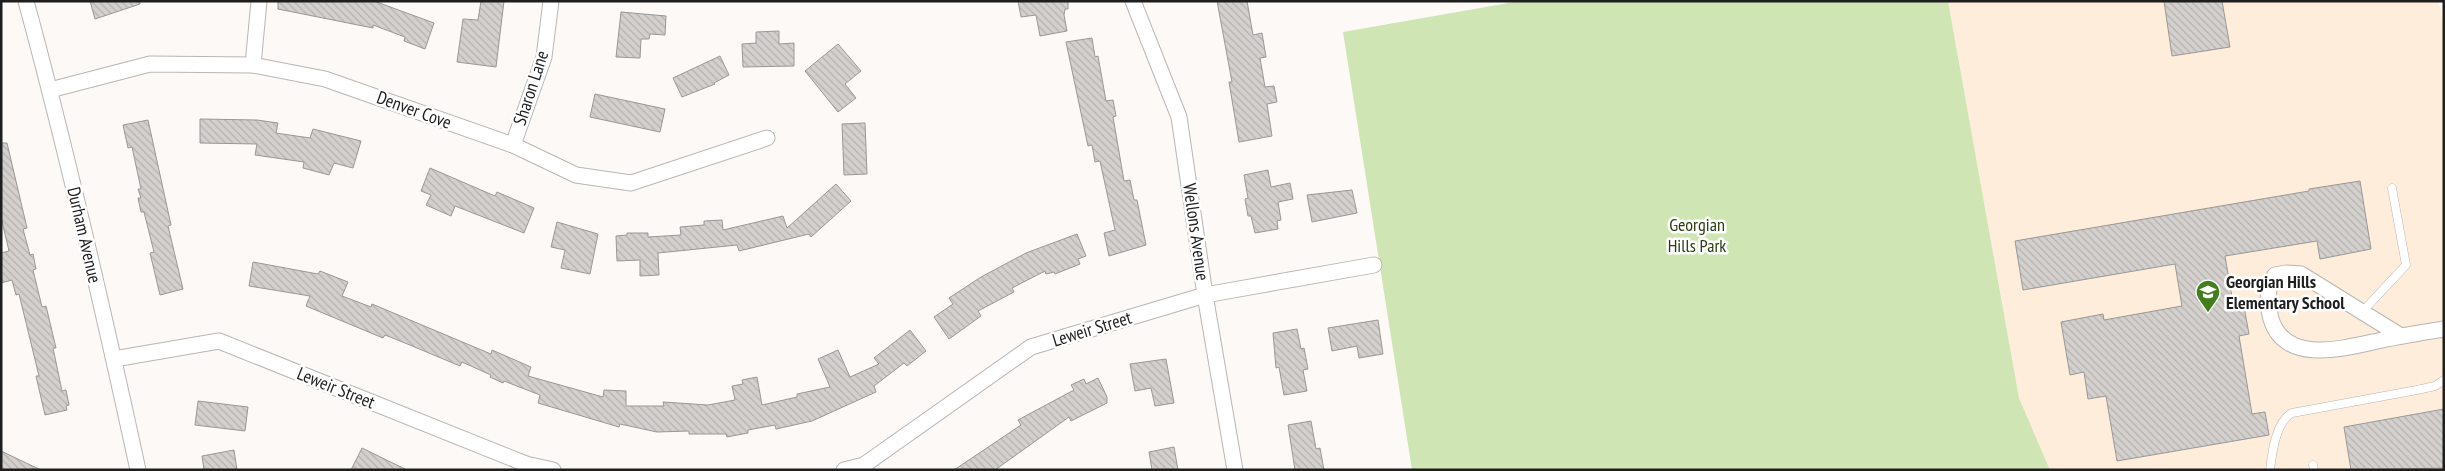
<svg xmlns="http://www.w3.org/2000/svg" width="2445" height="471" viewBox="0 0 2445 471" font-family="'PT Sans Narrow',sans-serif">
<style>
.education{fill:#feeddb}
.green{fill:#cfe6b4}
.building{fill:url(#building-back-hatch);stroke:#9a9896}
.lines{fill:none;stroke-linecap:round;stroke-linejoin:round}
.lane-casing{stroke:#b9b6b4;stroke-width:9}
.street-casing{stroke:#b9b6b4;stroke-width:17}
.lane{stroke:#fff;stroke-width:8}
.street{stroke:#fff;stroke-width:15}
.labels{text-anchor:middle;stroke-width:5;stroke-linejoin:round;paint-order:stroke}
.street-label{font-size:18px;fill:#1f1e1e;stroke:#fff}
.park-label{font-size:18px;fill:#2b3c10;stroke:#fff}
.poi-label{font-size:18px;font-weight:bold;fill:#1f1e1e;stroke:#fff;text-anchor:start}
</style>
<defs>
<pattern id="building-back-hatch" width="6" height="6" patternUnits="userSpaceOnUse" patternTransform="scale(1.25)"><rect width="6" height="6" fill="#d3d0ce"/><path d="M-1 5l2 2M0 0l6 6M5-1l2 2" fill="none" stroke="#b5b2b0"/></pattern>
</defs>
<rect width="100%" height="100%" fill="#fcf9f7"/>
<path class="education" d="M1948 1H2439L2444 31V470H2050L2019 398Z"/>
<path class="green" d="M1520 1H1948L2019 398 2050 470H1412L1343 32Z"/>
<g class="building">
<path d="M90 1H140V4L95 19Z"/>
<path d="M278 1H374L434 23 425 49 404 41 405 37 373 25V28L278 9Z"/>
<path d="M481 1H504L496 67 457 62 463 19 478 20Z"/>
<path d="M1018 1H1068V9H1065L1064 15 1067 31 1040 36 1036 15 1021 17Z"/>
<path d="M1217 1H1247L1253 35 1262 33 1266 57 1260 58 1265 87 1274 86 1277 102 1267 104 1272 136 1239 142 1229 82H1232Z"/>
<path d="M2164 1H2222L2230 47 2172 56Z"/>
<path d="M621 12 666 16 665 35 650 34 649 39H641L640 58 616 57Z"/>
<path d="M779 31V44L794 43V66L743 67 742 44 756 43V32Z"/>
<path d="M1092 38 1095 57 1098 56 1106 101 1113 100 1116 116 1113 117 1124 181 1130 180 1134 200H1137L1146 245 1109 256 1104 233 1115 230 1100 161 1095 162 1092 145 1088 146 1066 42Z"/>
<path d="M838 44 861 71 845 84 856 98 838 112 805 71Z"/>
<path d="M720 56 729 75 714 83 715 84 682 97 673 78Z"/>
<path d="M595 94 665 109 660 132 590 117Z"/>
<path d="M200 119 257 120 278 123 276 133 310 138 313 129 361 141 353 168 334 163 329 175 303 168 304 162 255 155 257 144 200 143Z"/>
<path d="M148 120 171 225 168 226 183 289 160 295 150 253 154 252 144 212H141L138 198H141L138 189H141L132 147 128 148 123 125Z"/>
<path d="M865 123 867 174 844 175 842 124Z"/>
<path d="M1 143H7L27 228 23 229 30 255 33 254 36 269 33 270 42 307 46 306 56 348H53L62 391 66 390 69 405 66 406 67 410 45 415 36 376H39L19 294 16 295 12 280 1 283V253L9 251 1 217Z"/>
<path d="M430 168 495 196 497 192 534 208 524 233 455 206 451 216 426 205 431 195 421 191Z"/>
<path d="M1268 170 1271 187 1290 183 1293 199 1278 202 1281 220 1277 221 1278 229 1255 233 1251 216H1248L1245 199 1248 198 1244 175Z"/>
<path d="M2360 181 2371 249 2320 259 2317 241 2225 256 2234 309 2244 307 2249 334 2239 336 2252 414 2265 412 2269 435 2117 461 2106 396 2088 399 2084 372 2070 375 2061 322 2103 314 2104 320 2182 306 2175 264 2023 290 2015 241 2309 191V189Z"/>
<path d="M836 184 851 201 811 237 809 234 739 251 737 245 658 253 659 275 640 276V260L617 261 616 236 627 235V233H648V237L681 235 680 227 704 225V221L722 220 723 230 783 216 787 228Z"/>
<path d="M1352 190 1357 213 1312 222 1307 195Z"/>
<path d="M557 222 598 234 590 274 561 268 565 250 551 247Z"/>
<path d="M1077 234 1086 256 1078 259 1080 264 1055 274 1054 272 1046 274 1045 271 1012 288 1014 292 978 311 981 316 949 339 934 317 953 304 949 298 981 277 1026 253Z"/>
<path d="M253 262 318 274 320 271 348 282 342 296 371 307 372 304 491 354 492 350 531 367 528 376 603 397 604 390 626 391V406H664L663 402 708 405 735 400 732 386 743 384 742 380 757 377 762 405 797 397V394L830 387 818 359 838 350 850 377 879 364 874 358 910 330 926 351 907 366 904 363 874 386 876 392 812 421 776 429 775 425 748 430V433L727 437 726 434H689V431L657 432 620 424 619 427 538 403 540 395 504 381 503 383 490 377 491 375 462 362 460 366 405 343 385 335 383 338 306 306 310 296 249 286Z"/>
<path d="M1378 320 1383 354 1359 358 1357 346 1332 351 1328 328Z"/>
<path d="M1297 329 1301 349 1304 348 1308 369 1303 370 1307 391 1284 395 1279 367 1276 368 1273 333Z"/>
<path d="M1166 359 1174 403 1155 406 1151 388 1135 391 1130 364Z"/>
<path d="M1098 378 1107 397V403L1071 421 1069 417 995 470H954L1021 425 1018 420 1074 390 1071 385 1084 379 1086 384Z"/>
<path d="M198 401 248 407 245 431 195 425Z"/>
<path d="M2444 409V468L2351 470 2344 427Z"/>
<path d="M1311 421 1316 449 1320 448 1324 470H1295L1288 425Z"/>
<path d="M1174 447 1178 470H1152L1149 452Z"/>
<path d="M362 448 407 470H351Z"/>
<path d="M234 450 237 470H204L202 456Z"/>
<path d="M1 451 41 470H1Z"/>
</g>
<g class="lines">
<defs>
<g id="lane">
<path d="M2362 312 2406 265 2392 188"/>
<path d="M2313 465 2314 470"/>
<path d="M2270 470C2272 453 2276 421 2292 413L2417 390 2435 386 2444 380"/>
</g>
<g id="street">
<path d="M26 1C68 156 104 313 138 470"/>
<path d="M1133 1 1179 117 1205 295 1235 470"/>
<path d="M253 65 259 1"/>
<path d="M50 90 150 64 253 65 325 79 513 145 576 175 631 183 767 138"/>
<path d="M513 145 544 57 551 1"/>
<path d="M2401 336 2301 274 2286 273 2275 275C2266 288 2267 304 2271 319 2286 368 2351 346 2387 339 2406 335 2425 332 2444 329"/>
<path d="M114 359 219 341 526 464 553 470"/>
<path d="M844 470 864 465 1031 347 1205 295 1374 265"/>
</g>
</defs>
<use href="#lane" class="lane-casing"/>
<use href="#street" class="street-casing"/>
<use href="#lane" class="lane"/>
<use href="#street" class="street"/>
</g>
<defs>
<symbol id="school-pin" viewBox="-11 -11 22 30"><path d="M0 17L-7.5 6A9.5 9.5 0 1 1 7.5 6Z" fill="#427f1c" stroke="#fff"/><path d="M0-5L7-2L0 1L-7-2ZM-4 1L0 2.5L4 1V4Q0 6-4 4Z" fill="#fff"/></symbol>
</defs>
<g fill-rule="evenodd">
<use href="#school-pin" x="2194" y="278" width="28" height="38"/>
</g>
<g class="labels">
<g class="street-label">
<text transform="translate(531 88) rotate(-72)" y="6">Sharon Lane</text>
<text transform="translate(414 110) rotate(20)" y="6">Denver Cove</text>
<text transform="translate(1196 232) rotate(82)" y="6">Wellons Avenue</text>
<text transform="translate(84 235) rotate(77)" y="6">Durham Avenue</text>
<text transform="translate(1092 329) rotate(-17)" y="6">Leweir Street</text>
<text transform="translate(336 388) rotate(22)" y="6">Leweir Street</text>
</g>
<g class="park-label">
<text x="1697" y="231">Georgian<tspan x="1697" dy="21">Hills Park</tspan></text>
</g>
<g class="poi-label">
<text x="2226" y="288">Georgian Hills<tspan x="2226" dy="21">Elementary School</tspan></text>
</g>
</g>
<rect width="2445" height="471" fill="none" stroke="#1f1e1e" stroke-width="5"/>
</svg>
